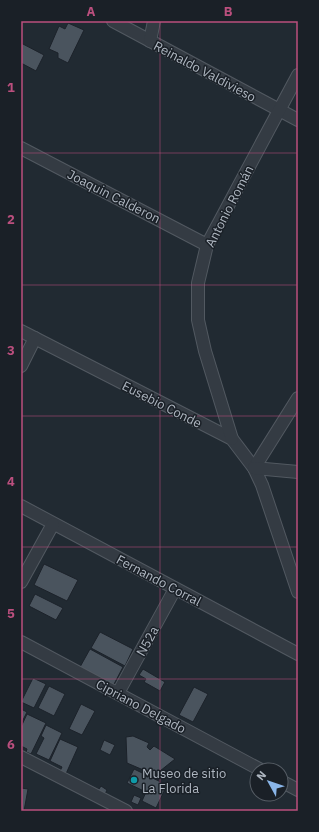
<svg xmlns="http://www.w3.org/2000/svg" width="319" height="832" viewBox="0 0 319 832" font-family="'IBM Plex Sans',sans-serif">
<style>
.building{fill:#4a545e;stroke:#1c222a}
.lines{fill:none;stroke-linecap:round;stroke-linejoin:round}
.street-casing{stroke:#525961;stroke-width:14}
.street{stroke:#343b43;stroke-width:12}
.grid{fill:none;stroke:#bb4f7e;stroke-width:1;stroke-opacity:0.55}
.culture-dot{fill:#0f9aa8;stroke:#1a2027;stroke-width:1.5}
.labels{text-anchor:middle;stroke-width:3;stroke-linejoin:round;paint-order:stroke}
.street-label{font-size:13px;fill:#aeb6c0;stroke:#1a2027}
.poi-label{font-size:13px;fill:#aeb6c0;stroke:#1a2027;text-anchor:start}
.neatline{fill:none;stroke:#bb4f7e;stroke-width:1.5}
.grid-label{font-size:13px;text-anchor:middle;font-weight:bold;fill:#bb4f7e}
</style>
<rect width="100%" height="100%" fill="#212a32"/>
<g class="building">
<path d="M68 23 84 30 68 63 58 58V53L49 49 59 26 65 29Z"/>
<path d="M21 43 44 55 36 71 21 63Z"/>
<path d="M44 564 78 580 67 601 34 585Z"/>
<path d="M35 594 63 608 56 620 29 606Z"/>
<path d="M100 632 133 649 125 666 91 648Z"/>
<path d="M90 649 123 667 113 686 80 667Z"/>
<path d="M143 669 165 682 160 691 144 682 146 679 139 675Z"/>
<path d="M33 678 46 684 34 708 21 702Z"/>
<path d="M49 686 65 694 54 716 38 708Z"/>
<path d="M194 687 208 694 193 722 179 715Z"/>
<path d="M81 704 95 711 82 735 69 729Z"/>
<path d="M21 709 27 712 21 724Z"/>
<path d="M27 714 46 723 31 754 26 752 27 749 21 746V727Z"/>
<path d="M46 725 62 733 49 760 36 754 44 738 41 736Z"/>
<path d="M133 736 149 743 147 747 150 750 154 746 175 759 155 775 127 763 126 737Z"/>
<path d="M60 739 78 747 65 776 59 773 62 767 50 761Z"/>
<path d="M104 740 115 745 110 755 100 750Z"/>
<path d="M134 769 167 785 156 808 142 801 146 792 127 783Z"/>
<path d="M101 786 107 790 104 796 97 792Z"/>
<path d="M21 788 28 789 24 811H21Z"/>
<path d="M134 795 141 798 138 805 131 802Z"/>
</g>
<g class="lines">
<defs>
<g id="street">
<path d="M113 21 298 120"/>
<path d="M150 41 154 21"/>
<path d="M21 148 207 245"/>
<path d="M21 331 232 439 254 468 262 485 298 592"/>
<path d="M21 366 35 338"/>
<path d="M232 439 205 351 198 320V283L207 245 298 75"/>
<path d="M254 468 298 398"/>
<path d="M254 468 298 472"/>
<path d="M21 506 298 654"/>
<path d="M21 582 53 524"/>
<path d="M21 642 261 770"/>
<path d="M118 693 175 589"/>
<path d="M21 757 126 811"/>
<path d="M281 781 298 790"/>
</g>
</defs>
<use href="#street" class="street-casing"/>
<use href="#street" class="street"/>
</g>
<path class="grid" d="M160 21V811M21 153H298M21 285H298M21 416H298M21 547H298M21 679H298"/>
<circle class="culture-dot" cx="134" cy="780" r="4"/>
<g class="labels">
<g class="street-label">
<text transform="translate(205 71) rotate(28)" y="5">Reinaldo Valdivieso</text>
<text transform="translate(114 196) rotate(27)" y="5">Joaquin Calderon</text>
<text transform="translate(229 206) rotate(-63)" y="5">Antonio Román</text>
<text transform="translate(162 404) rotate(27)" y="5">Eusebio Conde</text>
<text transform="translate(159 580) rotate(28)" y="5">Fernando Corral</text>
<text transform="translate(147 641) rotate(-61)" y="5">N52a</text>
<text transform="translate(141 706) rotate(28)" y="5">Cipriano Delgado</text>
</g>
<g class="poi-label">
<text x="142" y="778">Museo de sitio<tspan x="142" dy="15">La Florida</tspan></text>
</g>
</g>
<rect width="319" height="832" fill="none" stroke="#1a2027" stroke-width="44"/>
<g transform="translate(269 782) rotate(310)"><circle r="19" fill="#1a2027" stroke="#555c64"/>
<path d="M0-3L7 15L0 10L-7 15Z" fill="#8ab6e9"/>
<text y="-6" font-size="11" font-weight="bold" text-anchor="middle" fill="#aeb6c0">N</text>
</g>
<rect x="22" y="22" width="275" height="788" class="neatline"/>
<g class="grid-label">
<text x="91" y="16">A</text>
<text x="228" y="16">B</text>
<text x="11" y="92">1</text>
<text x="11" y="224">2</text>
<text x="11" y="355">3</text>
<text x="11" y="486">4</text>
<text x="11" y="618">5</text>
<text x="11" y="749">6</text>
</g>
</svg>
